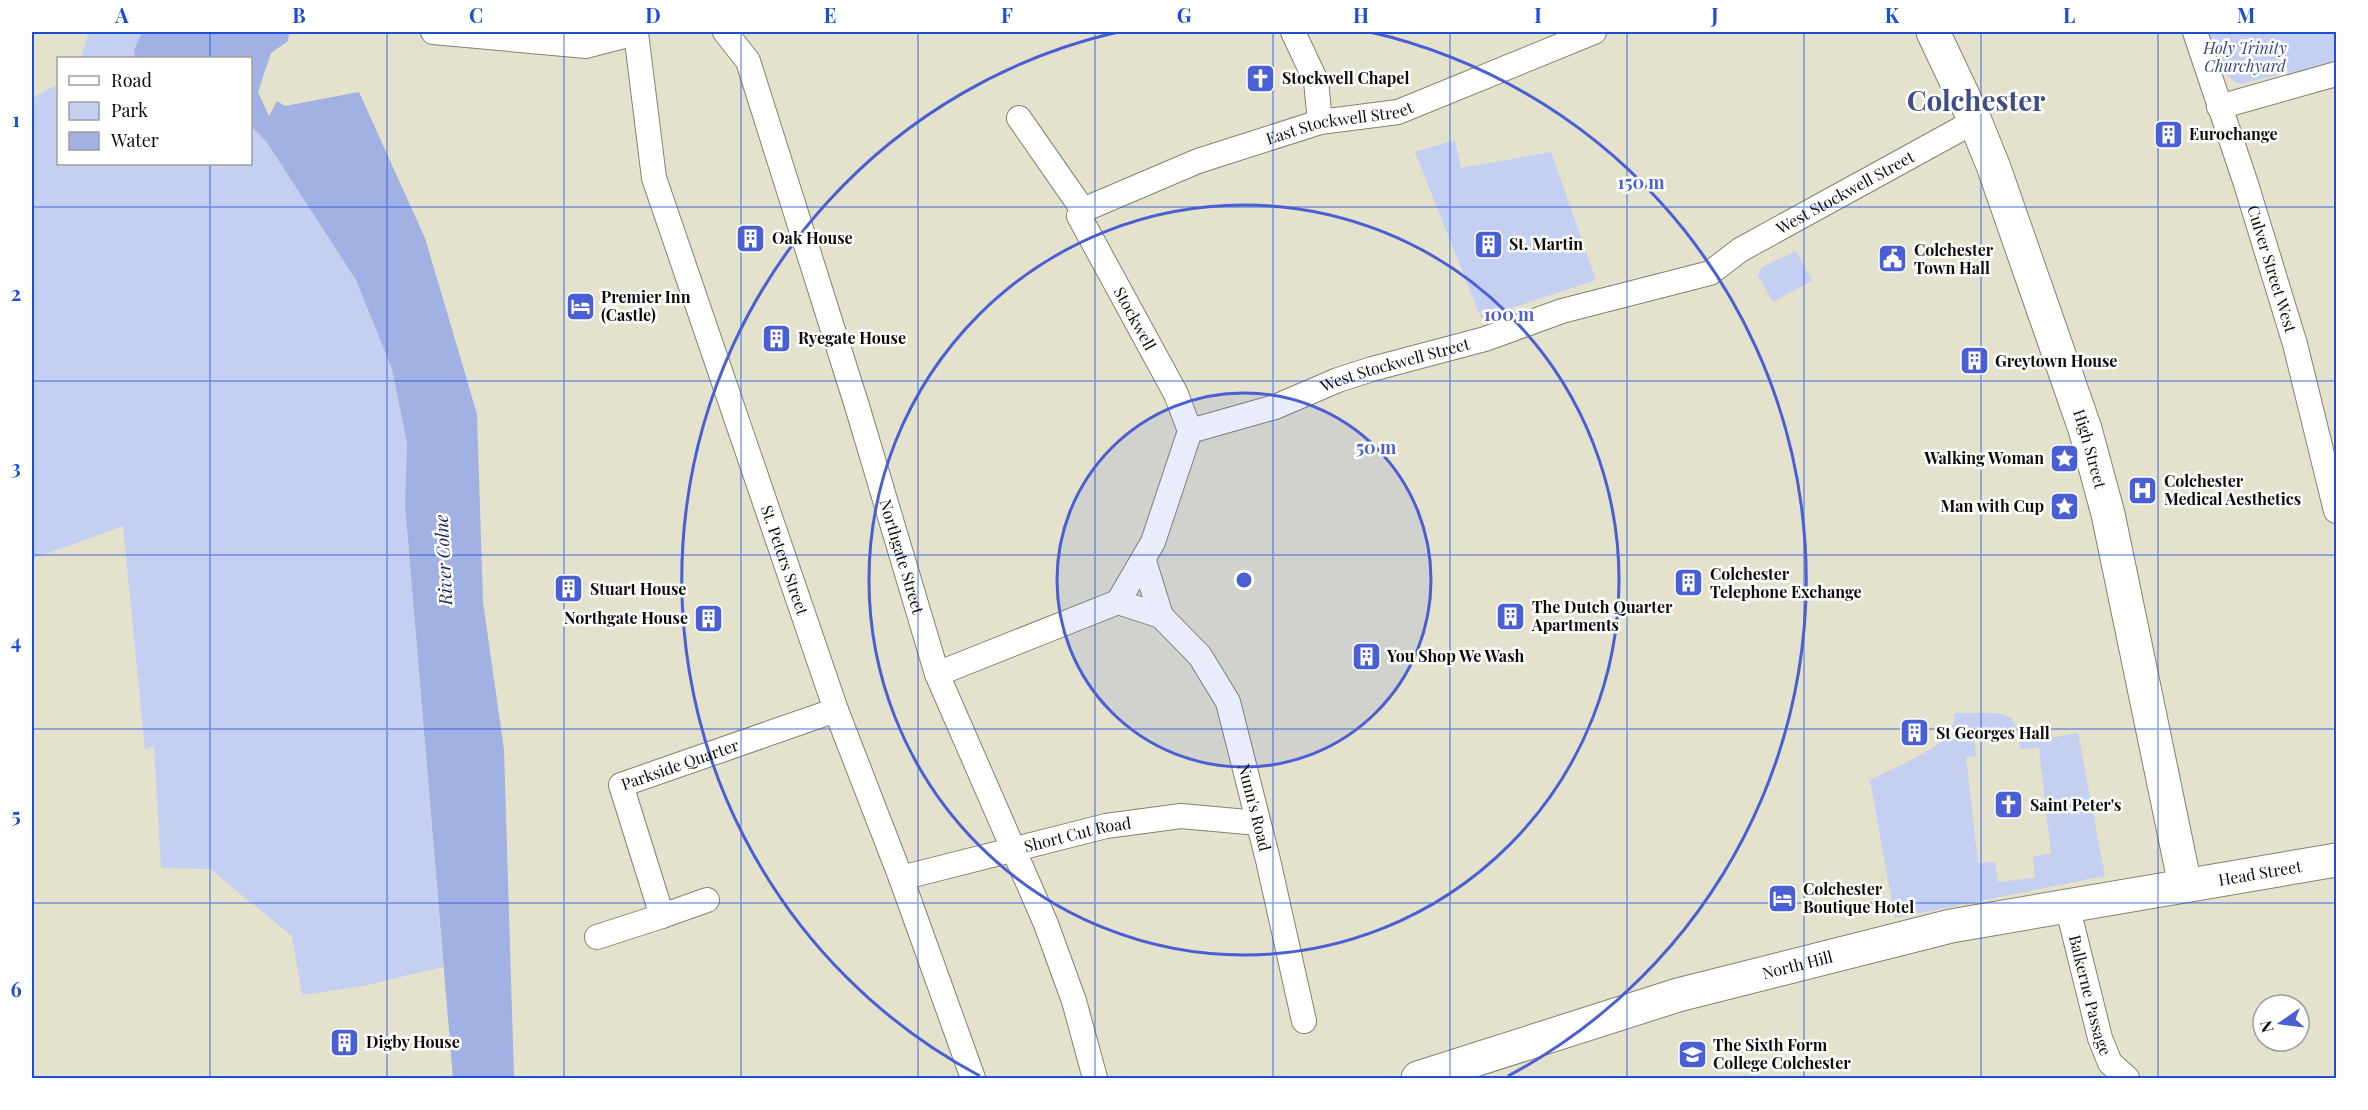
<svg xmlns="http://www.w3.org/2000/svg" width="2368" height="1110" viewBox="0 0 2368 1110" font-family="'Playfair Display',serif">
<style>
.green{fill:#c4cff2;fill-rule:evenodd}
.water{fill:#a2b1e3}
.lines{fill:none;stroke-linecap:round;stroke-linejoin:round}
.street-casing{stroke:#84826f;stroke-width:26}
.secondary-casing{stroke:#84826f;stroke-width:35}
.street{stroke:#fff;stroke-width:24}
.secondary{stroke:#fff;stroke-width:33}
.grid{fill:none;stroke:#1d4ed8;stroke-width:1.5;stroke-opacity:0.55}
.ring{fill:none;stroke:#4b5fd4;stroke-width:3}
.labels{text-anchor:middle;stroke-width:5;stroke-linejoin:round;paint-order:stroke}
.park-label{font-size:16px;font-style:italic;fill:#374583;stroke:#fff}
.poi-label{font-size:16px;font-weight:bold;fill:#0d0c06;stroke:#fff;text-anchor:start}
.street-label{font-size:16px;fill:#0d0c06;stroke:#fff}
.water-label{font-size:18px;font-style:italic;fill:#1a235e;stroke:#fff}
.town-label{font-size:28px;font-weight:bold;fill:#3e4d88;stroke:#fff}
.centre{fill:#4b5fd4;stroke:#fff;stroke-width:3}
.ring-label{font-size:18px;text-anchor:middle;font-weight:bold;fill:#4b5fd4;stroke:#fff;stroke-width:5;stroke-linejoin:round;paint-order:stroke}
.neatline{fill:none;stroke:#1d4ed8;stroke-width:2}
.grid-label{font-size:20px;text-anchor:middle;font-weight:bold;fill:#1d4ed8}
</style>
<rect width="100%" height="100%" fill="#e4e1cc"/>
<g class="green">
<path d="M89 32H142L134 50 135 58H81Z"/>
<path d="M2207 32H2336V62L2240 84C2216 72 2215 56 2207 32Z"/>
<path d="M58 84V164H250L251 126 266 140 356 280 392 369 407 443 405 505 443 967 363 986 302 995 292 936 210 869 161 868 154 746 145 750 123 526 32 559V98Z"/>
<path d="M1455 140 1461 168 1551 152 1596 280 1481 318 1415 152Z"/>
<path d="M1796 251 1812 281 1773 302 1758 275 1762 267Z"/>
<path d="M1955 713H1999L2011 718 2020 732 2037 740 2078 733 2105 876 1895 918 1870 780C1889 770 1936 751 1948 735 1953 728 1954 721 1955 713ZM2018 732 2020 749 2039 748 2051 854 2033 856 2035 878 1998 882 1995 862 1978 863 1966 757 1976 756 1974 737Z"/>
</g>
<path class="water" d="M142 32H289L288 41 271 53 258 92 269 116 277 101 285 106 359 92 425 238 477 414 483 602 504 750 514 1078H453L405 505 407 443 392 369 356 280 266 141 251 126 250 58H135L134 50Z"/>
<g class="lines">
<defs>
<g id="street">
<path d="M433 32 586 46 636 33"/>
<path id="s1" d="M725 32 748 61 857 406 937 674 1046 924 1074 1001 1095 1078"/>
<path d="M1293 32 1316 81 1320 122"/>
<path id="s2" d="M2195 32 2246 184 2295 344 2336 511"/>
<path id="s3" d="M636 33 654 178 836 710 901 878 973 1078"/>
<path d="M2219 107 2336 74"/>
<path d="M1019 118 1083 210"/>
<path id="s4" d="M1083 210 1198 161 1320 122 1398 112 1594 32"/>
<path id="s5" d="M1083 210 1079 216 1176 394 1190 431"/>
<path id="s6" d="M1190 431 1275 407 1338 380 1372 369 1485 339 1562 311 1710 273 1740 250 1975 121"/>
<path id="s7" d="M1144 561 1161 616 1200 656 1228 702 1268 860 1304 1021"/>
<path d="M1118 602 1161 616"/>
<path d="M937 674 1118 602 1153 542 1190 431"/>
<path id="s8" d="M901 878 1106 826 1181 816 1258 823"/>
<path id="s9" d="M2067 905 2100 1038 2110 1063 2127 1078"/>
<path d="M662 916 707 900"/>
<path id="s10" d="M597 937 662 916 621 785 836 710"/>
</g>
<g id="secondary">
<path id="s11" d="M1933 32 1975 121 1994 168 2085 429 2108 514 2185 885"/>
<path id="s12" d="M1418 1078 1678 995 1951 926 2336 860"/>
</g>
</defs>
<use href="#street" class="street-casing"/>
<use href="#secondary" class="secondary-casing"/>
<use href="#street" class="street"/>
<use href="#secondary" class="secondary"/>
</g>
<path class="grid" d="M210 32V58M387 32V1078M564 32V1078M741 32V1078M918 32V1078M1095 32V1078M1273 32V1078M1450 32V1078M1627 32V1078M1804 32V1078M1981 32V1078M2158 32V1078M210 164V1078M32 207H2336M32 381H2336M32 555H2336M32 729H2336M32 903H2336"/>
<circle cx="1244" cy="580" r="187" fill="#4b5fd4" fill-opacity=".12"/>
<g class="ring">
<circle cx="1244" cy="580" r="187"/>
<circle cx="1244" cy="580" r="375"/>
<path d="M980 1076A562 562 0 0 1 1118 32M1370 32A562 562 0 0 1 1508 1076"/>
</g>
<defs>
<symbol id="church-square" viewBox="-11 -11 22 22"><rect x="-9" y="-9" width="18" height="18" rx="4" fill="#4b5fd4" stroke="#fff"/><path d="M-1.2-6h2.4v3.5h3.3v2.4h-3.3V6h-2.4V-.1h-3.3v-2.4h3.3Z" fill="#fff"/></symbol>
<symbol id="building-square" viewBox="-11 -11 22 22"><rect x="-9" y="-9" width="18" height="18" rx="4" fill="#4b5fd4" stroke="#fff"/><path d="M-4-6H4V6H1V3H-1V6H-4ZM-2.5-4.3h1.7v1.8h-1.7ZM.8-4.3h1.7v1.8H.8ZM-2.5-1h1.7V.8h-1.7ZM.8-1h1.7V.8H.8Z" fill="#fff"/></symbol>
<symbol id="civic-square" viewBox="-11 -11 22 22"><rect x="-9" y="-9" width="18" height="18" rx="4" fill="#4b5fd4" stroke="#fff"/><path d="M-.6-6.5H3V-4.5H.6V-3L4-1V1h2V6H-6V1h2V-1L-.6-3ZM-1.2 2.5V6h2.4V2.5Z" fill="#fff"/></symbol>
<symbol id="hotel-square" viewBox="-11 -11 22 22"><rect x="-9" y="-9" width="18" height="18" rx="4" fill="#4b5fd4" stroke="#fff"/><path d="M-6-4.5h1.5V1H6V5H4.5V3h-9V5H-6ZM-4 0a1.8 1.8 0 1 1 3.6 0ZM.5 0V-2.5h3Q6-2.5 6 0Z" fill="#fff"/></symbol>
<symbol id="sight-square" viewBox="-11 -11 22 22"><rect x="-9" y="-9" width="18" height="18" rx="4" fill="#4b5fd4" stroke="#fff"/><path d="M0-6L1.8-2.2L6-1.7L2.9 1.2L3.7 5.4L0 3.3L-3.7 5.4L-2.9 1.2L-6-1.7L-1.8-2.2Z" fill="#fff"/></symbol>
<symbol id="hospital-square" viewBox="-11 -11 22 22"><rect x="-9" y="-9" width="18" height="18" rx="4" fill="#4b5fd4" stroke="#fff"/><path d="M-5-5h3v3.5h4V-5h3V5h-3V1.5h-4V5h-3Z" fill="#fff"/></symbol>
<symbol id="university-square" viewBox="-11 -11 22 22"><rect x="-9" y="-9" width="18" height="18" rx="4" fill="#4b5fd4" stroke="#fff"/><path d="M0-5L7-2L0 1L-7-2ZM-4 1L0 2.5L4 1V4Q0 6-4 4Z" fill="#fff"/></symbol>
</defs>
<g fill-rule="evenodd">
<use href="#church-square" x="1244" y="62" width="33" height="33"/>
<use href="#building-square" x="2152" y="118" width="33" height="33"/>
<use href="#building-square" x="734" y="222" width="33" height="33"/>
<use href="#building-square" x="1472" y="228" width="33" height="33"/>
<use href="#civic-square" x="1876" y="242" width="33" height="33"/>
<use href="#hotel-square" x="564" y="290" width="33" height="33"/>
<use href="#building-square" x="760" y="322" width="33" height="33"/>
<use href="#building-square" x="1958" y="344" width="33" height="33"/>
<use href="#sight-square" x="2048" y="442" width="33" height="33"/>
<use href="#hospital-square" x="2126" y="474" width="33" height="33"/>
<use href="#sight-square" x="2048" y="490" width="33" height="33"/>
<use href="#building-square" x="1672" y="566" width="33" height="33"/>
<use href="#building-square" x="552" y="572" width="33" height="33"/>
<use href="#building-square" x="1494" y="600" width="33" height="33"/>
<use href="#building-square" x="692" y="602" width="33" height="33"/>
<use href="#building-square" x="1350" y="640" width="33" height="33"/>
<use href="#building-square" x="1898" y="716" width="33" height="33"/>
<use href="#church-square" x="1992" y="788" width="33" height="33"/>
<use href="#hotel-square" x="1766" y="882" width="33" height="33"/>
<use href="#building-square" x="328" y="1026" width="33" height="33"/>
<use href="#university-square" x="1676" y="1038" width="33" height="33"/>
</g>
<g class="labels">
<g class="park-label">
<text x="2245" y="54">Holy Trinity<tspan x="2245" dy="18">Churchyard</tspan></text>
</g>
<g class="poi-label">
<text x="1282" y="84">Stockwell Chapel</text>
<text x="2189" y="140">Eurochange</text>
<text x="772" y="244">Oak House</text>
<text x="1509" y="250">St. Martin</text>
<text x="1914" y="256">Colchester<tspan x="1914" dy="18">Town Hall</tspan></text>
<text x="601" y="303">Premier Inn<tspan x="601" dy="18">(Castle)</tspan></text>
<text x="798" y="344">Ryegate House</text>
<text x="1995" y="367">Greytown House</text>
<text x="2044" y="464" text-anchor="end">Walking Woman</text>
<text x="2164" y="487">Colchester<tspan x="2164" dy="18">Medical Aesthetics</tspan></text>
<text x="2044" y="512" text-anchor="end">Man with Cup</text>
<text x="1710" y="580">Colchester<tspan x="1710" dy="18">Telephone Exchange</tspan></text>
<text x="590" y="595">Stuart House</text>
<text x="1532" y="613">The Dutch Quarter<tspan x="1532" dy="18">Apartments</tspan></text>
<text x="688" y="624" text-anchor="end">Northgate House</text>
<text x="1387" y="662">You Shop We Wash</text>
<text x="1936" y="739">St Georges Hall</text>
<text x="2030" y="811">Saint Peter's</text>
<text x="1803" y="895">Colchester<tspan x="1803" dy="18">Boutique Hotel</tspan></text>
<text x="366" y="1048">Digby House</text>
<text x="1713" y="1051">The Sixth Form<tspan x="1713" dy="18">College Colchester</tspan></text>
</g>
<g class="street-label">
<text dy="6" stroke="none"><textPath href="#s4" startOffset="272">East Stockwell Street</textPath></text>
<text dy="6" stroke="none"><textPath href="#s6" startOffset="702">West Stockwell Street</textPath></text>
<text dy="6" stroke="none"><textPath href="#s2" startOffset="249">Culver Street West</textPath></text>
<text dy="6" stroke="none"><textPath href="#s5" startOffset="124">Stockwell</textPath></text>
<text dy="6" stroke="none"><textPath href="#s6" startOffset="216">West Stockwell Street</textPath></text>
<text dy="6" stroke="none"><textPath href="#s11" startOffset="446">High Street</textPath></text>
<text dy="6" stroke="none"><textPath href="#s1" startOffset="556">Northgate Street</textPath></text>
<text dy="6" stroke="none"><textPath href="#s3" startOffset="550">St. Peters Street</textPath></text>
<text dy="6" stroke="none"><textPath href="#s10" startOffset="268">Parkside Quarter</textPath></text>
<text dy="6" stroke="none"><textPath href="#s7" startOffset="276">Nunn's Road</textPath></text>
<text dy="6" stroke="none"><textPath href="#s8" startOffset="182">Short Cut Road</textPath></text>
<text dy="6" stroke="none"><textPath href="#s12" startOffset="868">Head Street</textPath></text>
<text dy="6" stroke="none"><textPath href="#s12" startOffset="396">North Hill</textPath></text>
<text dy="6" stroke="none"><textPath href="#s9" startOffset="93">Balkerne Passage</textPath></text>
</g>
<g class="water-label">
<text transform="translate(444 560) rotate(-93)" y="6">River Colne</text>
</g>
<g class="town-label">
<text x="1976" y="111">Colchester</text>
</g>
</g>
<circle cx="1244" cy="580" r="9" class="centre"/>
<g class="ring-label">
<text x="1641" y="189">150 m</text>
<text x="1509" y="321">100 m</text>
<text x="1376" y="454">50 m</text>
</g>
<rect width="2368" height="1110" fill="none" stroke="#ffffff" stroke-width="66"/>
<rect x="57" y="57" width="195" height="108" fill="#ffffff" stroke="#9e9e9b" stroke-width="1.5"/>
<rect x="69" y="76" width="30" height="9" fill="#ffffff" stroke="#9e9e9b" stroke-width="1.5"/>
<text x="111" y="87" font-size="18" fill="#0d0c06">Road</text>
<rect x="69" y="102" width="30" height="18" fill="#c4cff2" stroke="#9e9e9b" stroke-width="1.5"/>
<text x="111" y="117" font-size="18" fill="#0d0c06">Park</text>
<rect x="69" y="132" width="30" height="18" fill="#a2b1e3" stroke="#9e9e9b" stroke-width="1.5"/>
<text x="111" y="147" font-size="18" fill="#0d0c06">Water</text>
<g transform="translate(2281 1023) rotate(256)"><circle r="28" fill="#ffffff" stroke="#9e9e9b" stroke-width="1.5"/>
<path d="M0-4.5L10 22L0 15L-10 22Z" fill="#4b5fd4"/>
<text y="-9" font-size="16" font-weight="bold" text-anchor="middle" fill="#0d0c06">N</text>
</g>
<rect x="33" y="33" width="2302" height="1044" class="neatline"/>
<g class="grid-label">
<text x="122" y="23">A</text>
<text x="299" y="23">B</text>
<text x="476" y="23">C</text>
<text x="653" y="23">D</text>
<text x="830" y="23">E</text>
<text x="1007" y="23">F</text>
<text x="1184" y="23">G</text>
<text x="1361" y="23">H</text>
<text x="1538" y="23">I</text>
<text x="1715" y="23">J</text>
<text x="1892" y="23">K</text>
<text x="2069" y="23">L</text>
<text x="2246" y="23">M</text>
<text x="16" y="127">1</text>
<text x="16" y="301">2</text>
<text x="16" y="475">3</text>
<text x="16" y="649">4</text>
<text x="16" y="823">5</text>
<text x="16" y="997">6</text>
</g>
</svg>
